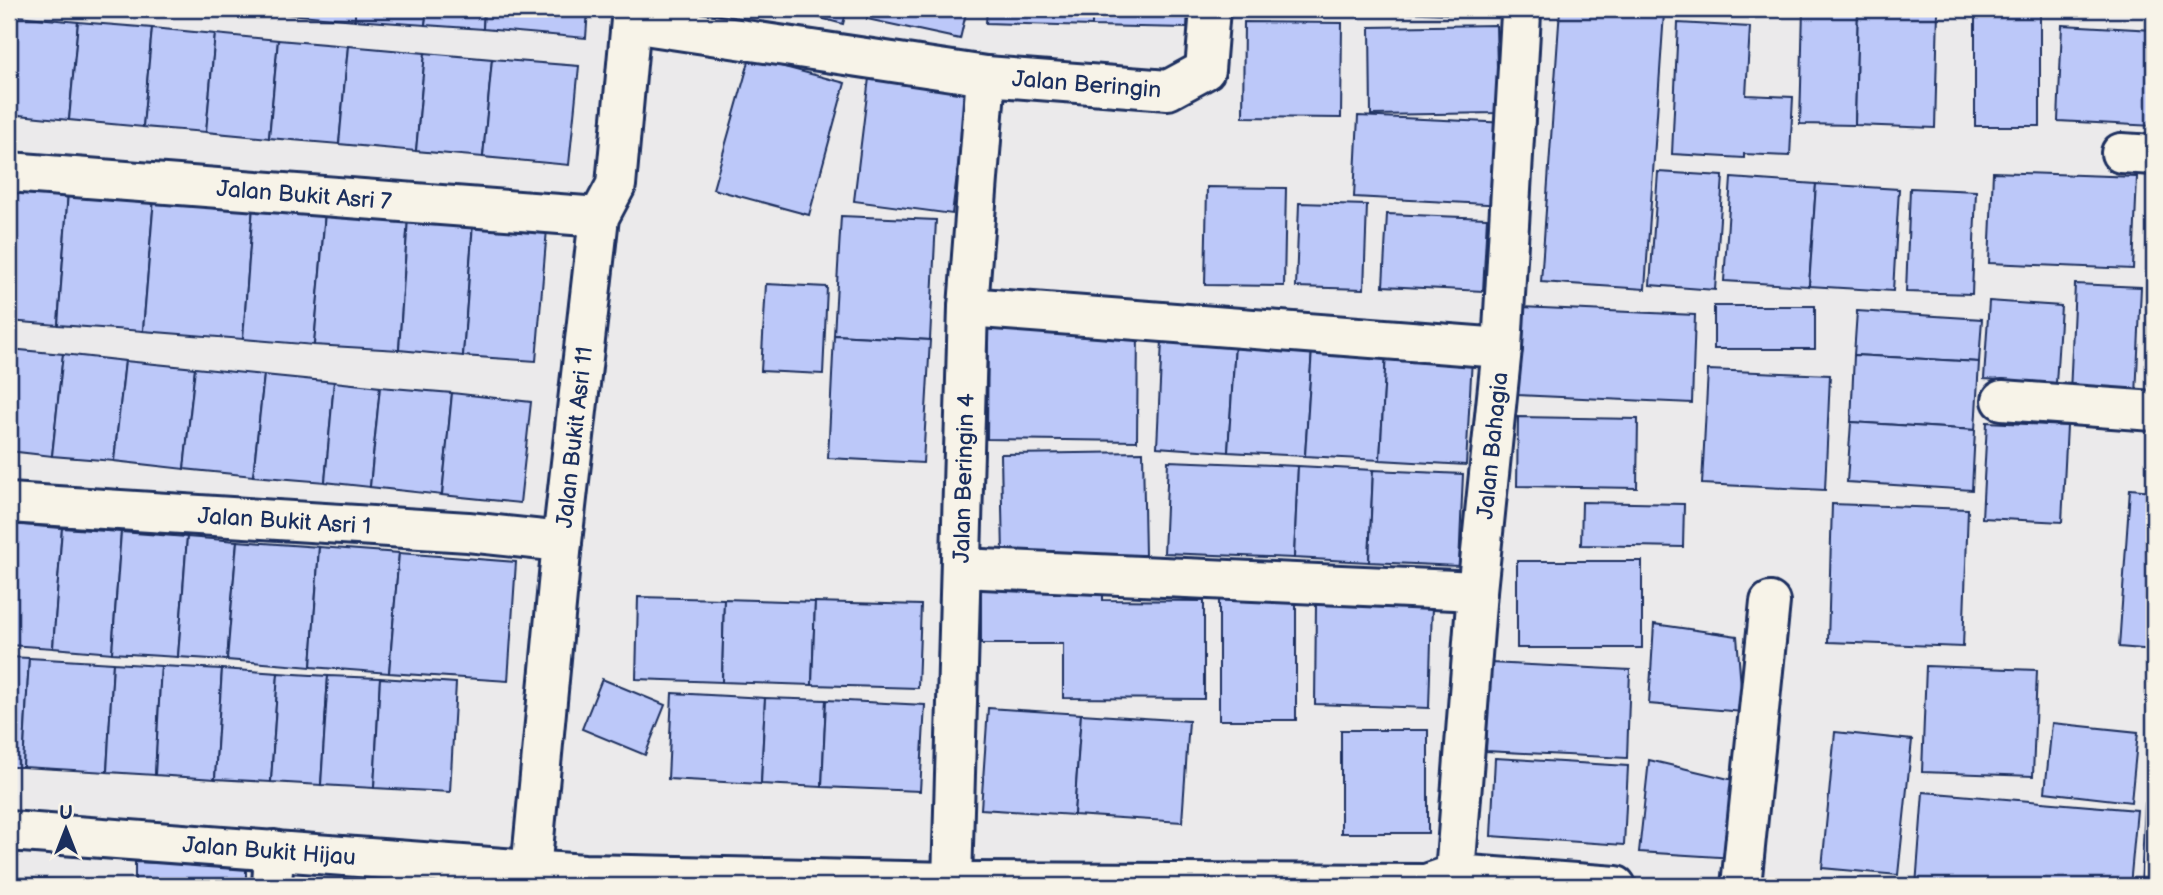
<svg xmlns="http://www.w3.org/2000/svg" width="2163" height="895" viewBox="0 0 2163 895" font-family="'Balsamiq Sans',sans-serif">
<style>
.building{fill:#bcc8f9;stroke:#1b2f5e;stroke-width:2}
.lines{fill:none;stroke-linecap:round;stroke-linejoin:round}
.minor-casing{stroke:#1b2f5e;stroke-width:44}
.minor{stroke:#f7f3e8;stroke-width:38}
.labels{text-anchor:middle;stroke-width:5;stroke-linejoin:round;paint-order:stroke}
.street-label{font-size:23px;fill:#1b2f5e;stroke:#f7f3e8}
</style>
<rect width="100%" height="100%" fill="#ebeaeb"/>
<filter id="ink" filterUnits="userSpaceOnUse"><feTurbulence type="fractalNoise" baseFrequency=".0143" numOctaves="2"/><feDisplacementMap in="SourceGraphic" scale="14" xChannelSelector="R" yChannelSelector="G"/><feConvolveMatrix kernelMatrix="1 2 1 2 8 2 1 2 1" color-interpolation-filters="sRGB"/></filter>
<g filter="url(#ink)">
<g class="building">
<path d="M225 9H289V14Z"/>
<path d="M289 9H355V20L289 14Z"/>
<path d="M355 9H427L425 25 355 20Z"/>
<path d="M427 9H484L483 29 425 25Z"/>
<path d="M484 9H588L586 38 483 29Z"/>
<path d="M786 9H847L843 24Z"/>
<path d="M869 9H967L960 39 867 19Z"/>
<path d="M987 9H1092V26L986 23Z"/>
<path d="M1092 9H1188L1187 28 1092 26Z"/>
<path d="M1373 9H1500V16L1373 11Z"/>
<path d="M1560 9H1600L1664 13 1645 289 1541 282Z"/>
<path d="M1803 9H1858L1855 125 1800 124Z"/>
<path d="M1858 9 1938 11 1935 128 1855 125Z"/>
<rect x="1975" y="9" width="65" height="117"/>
<path d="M9 15 17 16 9 98Z"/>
<path d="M17 16 78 22 69 120 9 114Z"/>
<path d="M78 22 152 28 143 127 69 120Z"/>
<path d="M1244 22 1342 23 1341 118 1243 117Z"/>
<path d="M1678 23 1750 27 1746 95 1793 97 1790 156 1744 154V158L1672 154Z"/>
<path d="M1496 25 1498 113 1371 115 1370 27Z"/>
<path d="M2062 25 2154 30V126L2058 121Z"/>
<path d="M152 28 215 34 206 132 143 127Z"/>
<path d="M215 34 278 40 269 138 206 132Z"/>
<path d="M278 40 348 46 339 144 269 138Z"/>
<path d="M348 46 425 53 416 151 339 144Z"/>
<path d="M425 53 492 59 483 157 416 151Z"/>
<path d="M750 58 845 83 809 215 713 189Z"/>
<path d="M492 59 579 66 569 165 483 157Z"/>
<path d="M869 78 968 89 952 214 854 201Z"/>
<path d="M1358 116 1509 123 1505 205 1354 197Z"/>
<path d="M1658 172 1723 176 1715 290 1650 285Z"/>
<path d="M1993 172 2137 177 2133 269 1989 263Z"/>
<path d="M1731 178 1816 184 1809 286 1724 281Z"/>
<path d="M1816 184 1899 189 1893 291 1809 286Z"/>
<path d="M9 187 68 192 58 325 9 321Z"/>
<path d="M1207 187 1286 188 1284 286 1205 285Z"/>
<path d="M1910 188 1976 191 1972 294 1906 292Z"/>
<path d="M68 192 154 198 143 331 58 325Z"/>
<path d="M154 198 253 206 243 339 143 331Z"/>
<path d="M1299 203 1367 205 1364 289 1296 287Z"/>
<path d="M253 206 325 212 314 345 243 339Z"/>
<path d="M325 212 408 218 399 350 314 345Z"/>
<path d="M1387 214 1487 218 1483 291 1383 286Z"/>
<path d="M841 216 936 220 930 340 834 335Z"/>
<path d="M408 218 473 223 463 356 399 350Z"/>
<path d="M473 223 547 229 536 361 463 356Z"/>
<path d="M766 284 827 287 823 374 761 371Z"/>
<path d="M2075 284 2141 287 2136 396 2070 393Z"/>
<path d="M1989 301 2061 306 2056 383 1984 379Z"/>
<rect x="1714" y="306" width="101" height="43"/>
<path d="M1521 307 1695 315 1692 403 1517 395Z"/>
<path d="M1857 311 1982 319 1979 362 1854 355Z"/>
<path d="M988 326 1138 328 1137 441 987 439Z"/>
<path d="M834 335 930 340 923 463 828 458Z"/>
<path d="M1162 340 1235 345 1228 452 1157 447Z"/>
<path d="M1235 345 1312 349 1305 456 1228 452Z"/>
<path d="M9 349 63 354 52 456 9 451Z"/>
<path d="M1312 349 1386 353 1380 460 1305 456Z"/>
<path d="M1386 353 1472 358 1466 465 1380 460Z"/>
<path d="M63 354 125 361 114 461 52 456Z"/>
<path d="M1854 355 1979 362 1975 430 1851 422Z"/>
<path d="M125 361 195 368 184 469 114 461Z"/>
<path d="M195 368 264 375 253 476 184 469Z"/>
<path d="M1708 370 1830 375 1825 490 1702 484Z"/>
<path d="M264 375 334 382 325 482 253 476Z"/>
<path d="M334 382 380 387 370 487 325 482Z"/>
<path d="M380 387 452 393 442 495 370 487Z"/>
<path d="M452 393 531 402 520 503 442 495Z"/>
<path d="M1518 417 1638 419 1637 488 1517 486Z"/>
<path d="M1851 422 1975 430 1972 490 1847 482Z"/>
<path d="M1987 422 2067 426 2062 522 1982 518Z"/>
<path d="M1143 452 1145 555 1003 557 1001 454Z"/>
<path d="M1168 461 1298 466 1294 558 1164 553Z"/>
<path d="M1298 466 1373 470 1369 562 1294 558Z"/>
<path d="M1373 470 1463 474 1459 566 1369 562Z"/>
<path d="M2130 489 2154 491V650L2119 647Z"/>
<path d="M1582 502 1684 504 1683 547 1581 545Z"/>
<path d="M1832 504 1968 509 1963 647 1828 642Z"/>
<path d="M9 524 62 528 53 648 9 645Z"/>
<path d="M62 528 121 532 112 653 53 648Z"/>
<path d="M121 532 187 537 178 657 112 653Z"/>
<path d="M187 537 237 541 227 660 178 657Z"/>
<path d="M237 541 319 547 311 667 227 660Z"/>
<path d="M319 547 399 553 389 673 311 667Z"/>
<path d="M399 553 516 562 508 681 389 673Z"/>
<rect x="1517" y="561" width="125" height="87"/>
<path d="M981 590H1103V600L1204 601V699L1063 698V644H981Z"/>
<path d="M638 597 724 599 722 682 636 679Z"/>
<rect x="1219" y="597" width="77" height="123"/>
<path d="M724 599 815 602 812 685 722 682Z"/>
<path d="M815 602 921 605 918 688 812 685Z"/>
<path d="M1316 603 1432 606 1429 708 1315 704Z"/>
<path d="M1654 624 1737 636 1743 712 1649 704Z"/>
<path d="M9 657 29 658 23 767H9Z"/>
<path d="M29 658 113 663 107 772 23 767Z"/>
<path d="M113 663 161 666 155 775 107 772Z"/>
<path d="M1490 663 1630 670 1627 758 1486 751Z"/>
<path d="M161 666 222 669 215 779 155 775Z"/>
<path d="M1926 666 2037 670 2033 776 1922 772Z"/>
<path d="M222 669 278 673 271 782 215 779Z"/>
<path d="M278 673 328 676 321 785 271 782Z"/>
<path d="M328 676 380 678 374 788 321 785Z"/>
<path d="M380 678 456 683 450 792 374 788Z"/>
<path d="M602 679 665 705 645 755 582 729Z"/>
<path d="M672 693 765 698 761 784 668 779Z"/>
<path d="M765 698 826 700 822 787 761 784Z"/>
<path d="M826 700 925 705 920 791 822 787Z"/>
<path d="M988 708 1081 714 1074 815 981 809Z"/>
<path d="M1081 714 1189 721 1182 822 1074 815Z"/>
<path d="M2052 723 2138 732 2131 802 2045 792Z"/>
<rect x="1341" y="730" width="87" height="103"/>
<path d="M1835 732 1912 740 1898 875 1822 868Z"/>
<path d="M1495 758 1628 766 1624 845 1491 836Z"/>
<path d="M1649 760 1746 783 1735 858 1639 852Z"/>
<path d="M1923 792 2137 810 2130 886H1916Z"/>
<path d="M2145 803H2154V886H2141Z"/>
<path d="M135 862 246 866V886H135Z"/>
<path d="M18 878 110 882 109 886H17Z"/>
</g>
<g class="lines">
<defs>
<g id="minor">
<path id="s1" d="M631 23 986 76 1168 90 1205 70 1210 9"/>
<path d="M2121 153 2154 155"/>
<path id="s2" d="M9 172 599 217"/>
<path d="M968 307 1502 348"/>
<path d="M2002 400 2154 411"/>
<path id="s3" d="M9 503 468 532 562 542"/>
<path d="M961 568 1477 591"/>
<path id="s4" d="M9 831 584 874 952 882 1426 884 1455 874 1616 886"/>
<path id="s5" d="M531 871 562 542 599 217 616 185 632 9"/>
<path id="s6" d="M1455 874 1477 591 1502 348 1521 14"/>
<path id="s7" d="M952 882 968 307 986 76"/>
<path d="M272 886 274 850"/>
<path d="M1741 886 1770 602"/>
</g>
</defs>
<use href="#minor" class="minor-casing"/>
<use href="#minor" class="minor"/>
</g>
</g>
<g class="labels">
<g class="street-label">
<text dy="8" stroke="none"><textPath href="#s1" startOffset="460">Jalan Beringin</textPath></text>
<text dy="8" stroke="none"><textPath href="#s2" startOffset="296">Jalan Bukit Asri 7</textPath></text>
<text dy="8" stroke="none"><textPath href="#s5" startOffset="436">Jalan Bukit Asri 11</textPath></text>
<text dy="8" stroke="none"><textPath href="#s6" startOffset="430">Jalan Bahagia</textPath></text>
<text dy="8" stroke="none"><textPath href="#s7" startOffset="404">Jalan Beringin 4</textPath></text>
<text dy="8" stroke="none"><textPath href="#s3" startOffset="276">Jalan Bukit Asri 1</textPath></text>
<text dy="8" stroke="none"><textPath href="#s4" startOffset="261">Jalan Bukit Hijau</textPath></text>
</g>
</g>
<rect width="2163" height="895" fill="none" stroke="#f7f3e8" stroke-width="35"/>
<rect x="18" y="18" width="2128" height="860" fill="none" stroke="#1b2f5e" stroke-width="2.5" filter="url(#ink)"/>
<g transform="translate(66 829)" stroke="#f7f3e8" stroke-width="5" paint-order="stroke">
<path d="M0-5L12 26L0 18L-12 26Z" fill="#1b2f5e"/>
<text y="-10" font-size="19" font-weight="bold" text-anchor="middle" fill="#1b2f5e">U</text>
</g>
</svg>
